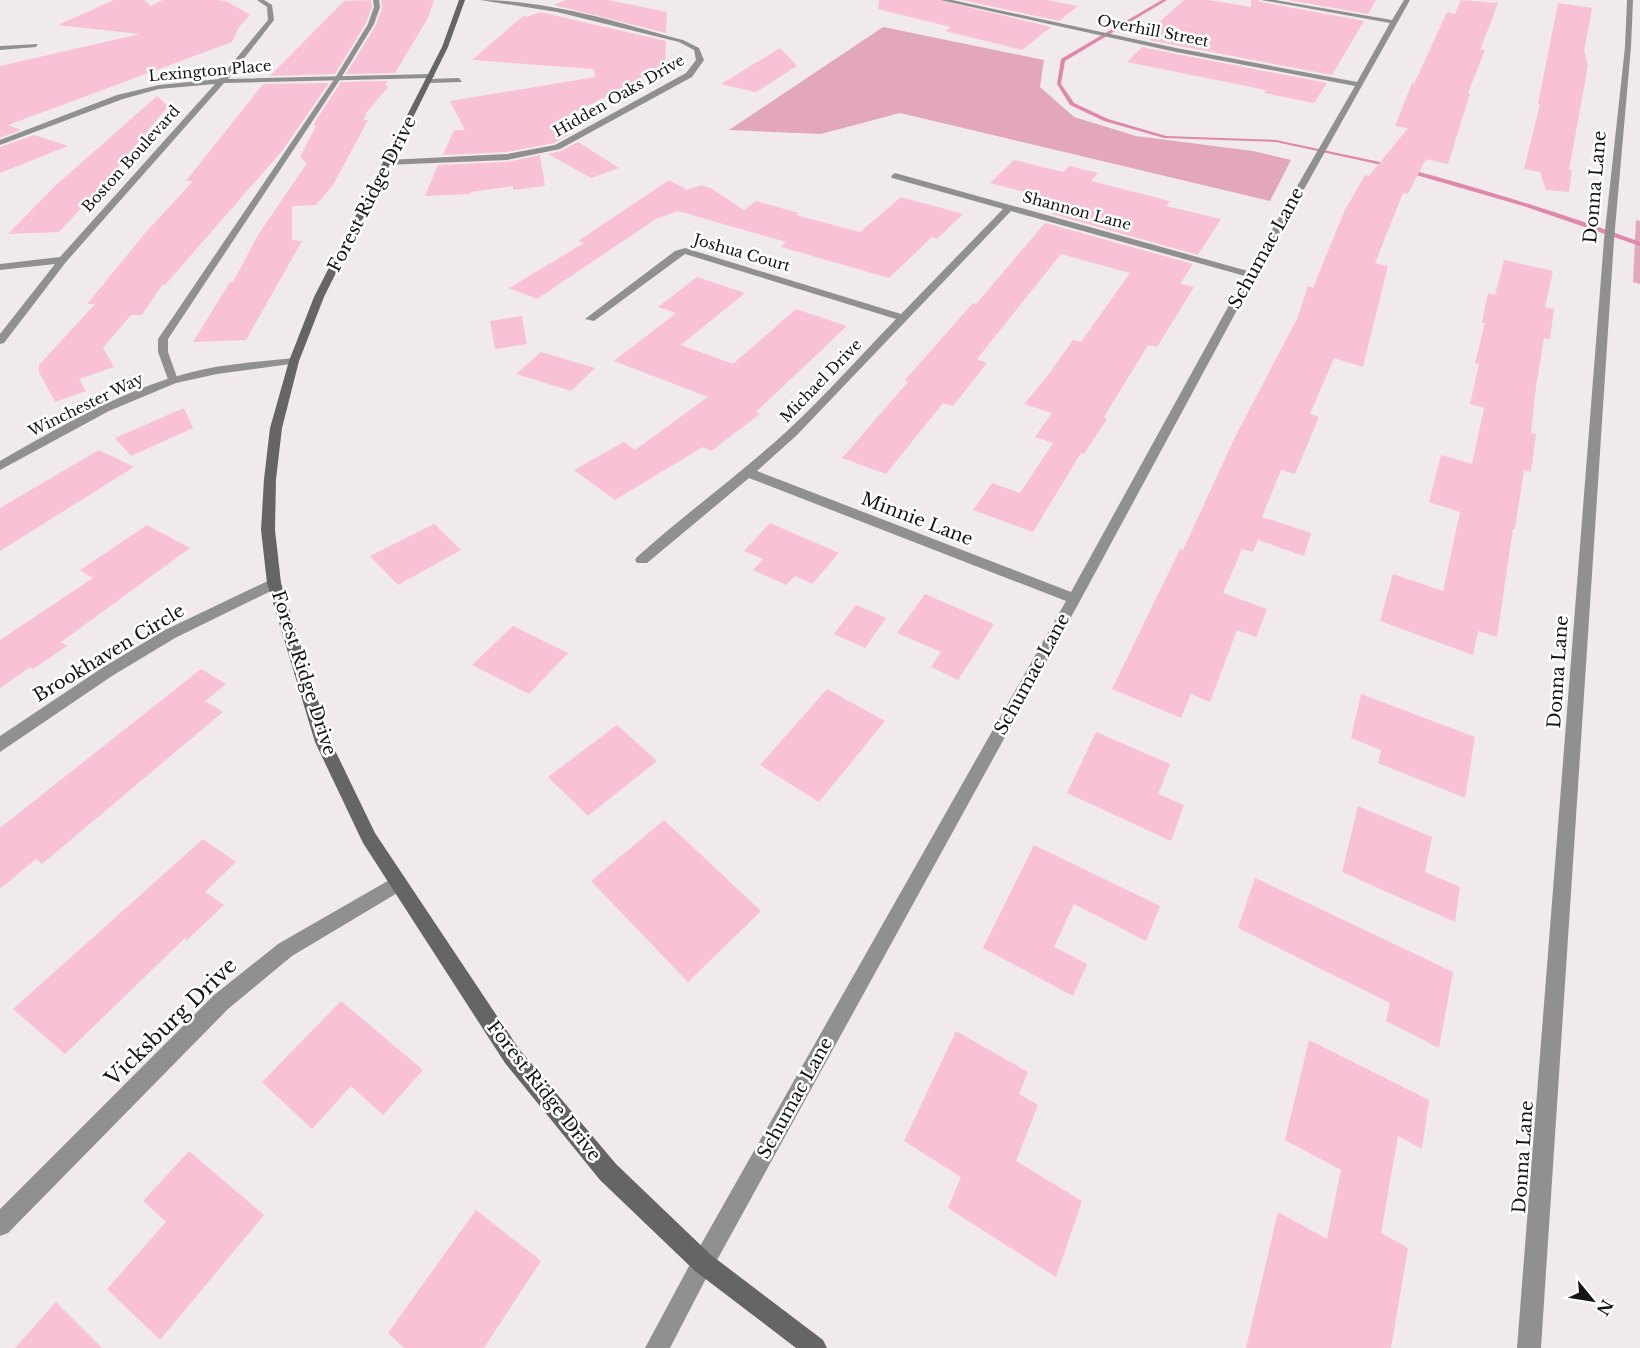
<svg xmlns="http://www.w3.org/2000/svg" width="1640" height="1348" viewBox="0 0 1640 1348" font-family="'Libre Baskerville',serif">
<style>
.green{fill:#e3a7bc}
.lines{fill:none;stroke-linecap:round;stroke-linejoin:round}
.stream{fill:#df88aa;fill-rule:evenodd}
.building{fill:#f9c1d5}
.service{fill:#90918f;fill-rule:evenodd}
.minor{fill:#90918f;fill-rule:evenodd}
.tertiary{fill:#90918f;fill-rule:evenodd}
.secondary{fill:#656663;fill-rule:evenodd}
.labels{text-anchor:middle;stroke-width:5;stroke-linejoin:round;paint-order:stroke}
.far-street-label{font-size:15px;fill:#171516;stroke:#fff}
.street-label{font-size:18px;fill:#171516;stroke:#fff}
.near-street-label{font-size:21px;fill:#171516;stroke:#fff}
</style>
<rect width="100%" height="100%" fill="#f0eaec"/>
<g class="green">
<path d="M883 27 1044 60 1040 87 1074 117 1136 136 1253 151 1291 160 1270 201 900 113 821 134 729 130Z"/>
<path d="M1636 220 1640 221V284L1633 282Z"/>
</g>
<g class="lines">
<g class="stream">
<path d="M1162 0H1167L1065 61 1061 84 1074 103 1108 119 1166 136 1276 140 1389 164 1391 165V167L1276 142 1164 138 1104 121 1070 105 1057 84 1061 59Z"/>
<path d="M1408 169C1487 190 1564 214 1640 242V246L1523 206 1406 172 1405 171Z"/>
</g>
</g>
<g class="building">
<path d="M114 0H144L151 6 163 0H219L228 2 250 15 239 27 232 42 8 125 21 130 0 138V66L140 34 58 25Z"/>
<path d="M371 0 372 7 366 23 335 74 270 76 344 1Z"/>
<path d="M381 0H434L428 18 395 73 346 74 376 25 382 8Z"/>
<path d="M566 0H608L667 12 666 33 554 5Z"/>
<path d="M879 0H938L1051 27 1022 50 945 31 951 27 878 9Z"/>
<path d="M963 0H1047L1078 6 1059 21Z"/>
<path d="M1184 0H1208L1251 7V0H1259L1261 2 1364 21 1332 75 1149 40 1158 30 1152 29Z"/>
<path d="M1288 0H1376L1368 14Z"/>
<path d="M1461 0 1498 3 1480 50H1485L1468 93 1470 94 1448 164 1426 159 1408 194 1403 193 1375 263 1388 266 1363 367 1334 358 1310 414 1319 417 1295 474 1281 470 1262 517 1311 533 1304 556 1258 540 1253 552 1242 549 1223 593 1267 609 1256 637 1237 630 1210 702 1191 694 1181 718 1112 689 1180 549 1183 550 1236 435 1297 319 1308 286 1313 288 1344 212 1365 175 1369 176 1408 128 1395 126 1412 83 1414 84 1447 12 1455 14Z"/>
<path d="M1558 3 1592 8 1584 51 1588 65 1569 170H1572L1569 192 1546 190 1540 172 1524 169 1540 104H1538Z"/>
<path d="M540 12 666 41 665 63 647 73 648 75 552 124 568 135 554 143 507 152 443 155 454 130H465L450 101 595 77 594 69 472 60 523 16 527 17Z"/>
<path d="M1142 47 1176 54 1327 83 1314 103 1264 93 1266 90 1127 62Z"/>
<path d="M780 48 797 66 756 92 721 84Z"/>
<path d="M388 81 385 86H389L364 115 367 114 363 120H368L333 185 316 205 292 206V240L302 241 246 340 193 342 230 282H233L258 235 307 163 300 157 316 126 313 125 341 82Z"/>
<path d="M329 83 282 151 165 285H162L142 315H131L103 348 114 367 79 379 86 391 55 402 39 372V365L95 304H87L147 231 193 181H186L263 84Z"/>
<path d="M157 96 168 106 110 177 59 232 8 234 56 185Z"/>
<path d="M34 135 68 146 0 173V147Z"/>
<path d="M578 142 619 168 591 178 548 154 561 151Z"/>
<path d="M540 155 545 186 513 190V186L471 192 470 194 425 196 438 165 507 162Z"/>
<path d="M1014 160 1063 172 1069 166 1098 173 1091 181 1170 201 1166 206 1221 219 1198 255 1052 214 1063 202 990 183Z"/>
<path d="M669 180 687 190 701 185 711 188 744 210 756 201 799 213 796 215 860 232 901 197 963 214 937 239 932 237 889 278 781 247 786 242 678 211 656 219 537 299 509 288 584 243 578 241Z"/>
<path d="M1045 223 1193 264 1180 284 1194 287 1157 347 1148 345 1104 417 1107 419 1084 454 1081 453 1033 532 973 510 992 483 1020 493 1053 443 1035 437 1052 413 1024 404 1046 378 1073 340 1081 342 1130 273 1061 254 977 359 987 363 953 406 943 403 886 474 842 458 908 382 905 380 973 303 976 304Z"/>
<path d="M1504 260 1553 271 1545 307 1554 309 1550 339 1544 338 1536 387 1531 433 1536 434 1531 472 1524 470 1515 529H1513L1497 637 1478 631 1473 655 1380 621 1393 574 1443 591 1460 512 1429 502 1441 455 1472 464 1484 408 1470 404 1479 364 1475 363 1485 323H1482L1488 293 1495 295Z"/>
<path d="M697 277 745 293 681 345 733 364 796 309 847 326 756 412 760 414 711 451 703 447 615 500 574 470 624 442 635 450 708 397 614 361 676 313 658 307Z"/>
<path d="M522 316 527 344 495 349 490 321Z"/>
<path d="M541 352 595 368 571 391 516 374Z"/>
<path d="M184 408 193 428 131 456 115 438Z"/>
<path d="M99 450 134 467 0 551V508Z"/>
<path d="M770 523 839 553 812 584 795 576 786 585 753 570 763 559 744 551Z"/>
<path d="M434 524 461 550 398 585 370 556Z"/>
<path d="M147 525 190 548 61 642 67 646 33 669 30 667 0 688V640L93 578 80 570Z"/>
<path d="M925 594 994 624 958 680 931 667 941 652 897 633Z"/>
<path d="M856 605 886 618 865 648 834 634Z"/>
<path d="M513 626 568 653 529 694 472 665Z"/>
<path d="M201 669 226 684 205 701 223 712 42 864 36 859 0 889V828Z"/>
<path d="M827 689 885 721 819 802 760 765Z"/>
<path d="M1361 694 1475 737 1465 798 1378 763 1381 750 1351 738Z"/>
<path d="M617 725 657 761 588 816 548 777Z"/>
<path d="M1096 732 1170 764 1158 794 1184 805 1171 841 1067 793Z"/>
<path d="M1358 806 1432 837 1425 872 1460 887 1455 922 1342 872Z"/>
<path d="M664 820 761 911 688 982 591 881Z"/>
<path d="M203 839 236 862 205 892 224 905 187 940 185 938 65 1054 13 1009Z"/>
<path d="M1034 845 1160 906 1146 941 1074 904 1054 947 1087 964 1073 996 983 948Z"/>
<path d="M1255 878 1453 972 1439 1048 1386 1021 1390 1003 1238 928Z"/>
<path d="M341 1001 423 1070 383 1115 351 1086 312 1129 262 1082Z"/>
<path d="M956 1031 1028 1072 1019 1094 1038 1105 1016 1161 1082 1201 1056 1277 948 1208 961 1177 904 1141Z"/>
<path d="M1309 1040 1429 1100 1422 1149 1398 1136 1381 1233 1408 1248 1391 1348H1246L1278 1212 1327 1239 1341 1170 1285 1140Z"/>
<path d="M189 1151 264 1215 160 1340 107 1289 166 1222 143 1201Z"/>
<path d="M476 1210 541 1261 484 1348H404L388 1333Z"/>
<path d="M56 1302 102 1348H15Z"/>
</g>
<g class="lines">
<path class="service" d="M373 0H379L380 7 374 24 341 78 168 339V352L178 380 177 382H169L158 352V339L335 78 368 24 374 7Z"/>
<g class="minor">
<path d="M257 0H264L272 5 274 20 228 79 431 74 435 76 431 78 224 83 66 262 4 343 0 344V334L55 264 0 270V264L60 257 215 84 159 89 123 99 0 145V140L117 95 159 85 219 79 268 20 267 7Z"/>
<path d="M480 0C549 0 617 22 683 40L699 48 704 60 692 77 560 149 507 160 385 165 384 163 388 160 507 154 555 145 686 73 696 60 694 50 679 42 557 12Z"/>
<path d="M940 0H952L1176 48 1357 82 1390 23 1261 0H1275L1392 20 1404 0H1410L1256 275 1081 599 711 1271 703 1274 695 1271 692 1263 695 1255 1066 601 749 478 647 563H637L635 560 637 557C686 513 739 475 787 431 825 396 860 356 896 319L685 254 594 321 585 319 675 251 685 248 901 314 1003 209 892 178 891 176 895 173 1248 271 1355 86 1176 52ZM1011 211 1245 276 1071 592 757 471 797 435Z"/>
<path d="M1627 0H1633L1631 47 1614 240 1541 1348H1517L1604 240 1625 47Z"/>
<path d="M38 44 36 47 0 50V46Z"/>
<path d="M459 78 462 82 428 83 424 81 428 79Z"/>
<path d="M294 358 299 361 298 363 217 374 176 383 109 411 0 470V461C58 428 117 393 181 375 218 364 256 362 294 358Z"/>
<path d="M274 578 279 579 281 583 279 587 175 638 112 676 0 752V736L102 668 165 630Z"/>
<path d="M398 875 404 877 407 883 404 889 292 956 228 1009 8 1233 0 1236V1209L214 995 278 944Z"/>
</g>
<path class="tertiary" d="M703 1252 711 1255 714 1263 670 1348H645L695 1255Z"/>
<path class="secondary" d="M459 0H465L448 47 324 297 299 361 282 428 276 479 275 530 281 583 331 742 375 833 519 1049 616 1164 711 1255 823 1340 827 1348H796L695 1271 600 1180 505 1063 363 843 315 742 267 583 261 530 264 479 270 428 289 361 314 297 442 47Z"/>
</g>
<g class="labels">
<g class="far-street-label">
<text transform="translate(1153 31) rotate(11)" y="5">Overhill Street</text>
<text transform="translate(210 71) rotate(-5)" y="5">Lexington Place</text>
<text transform="translate(619 96) rotate(-30)" y="5">Hidden Oaks Drive</text>
<text transform="translate(131 159) rotate(-48)" y="5">Boston Boulevard</text>
<text transform="translate(1077 211) rotate(15)" y="5">Shannon Lane</text>
<text transform="translate(742 253) rotate(16)" y="5">Joshua Court</text>
<text transform="translate(821 381) rotate(-46)" y="5">Michael Drive</text>
<text transform="translate(86 405) rotate(-26)" y="5">Winchester Way</text>
</g>
<g class="street-label">
<text transform="translate(1595 187) rotate(-85)" y="6">Donna Lane</text>
<text transform="translate(372 194) rotate(-63)" y="6">Forest Ridge Drive</text>
<text transform="translate(1266 248) rotate(-61)" y="6">Schumac Lane</text>
<text transform="translate(917 519) rotate(21)" y="6">Minnie Lane</text>
<text transform="translate(109 653) rotate(-31)" y="6">Brookhaven Circle</text>
<text transform="translate(1558 672) rotate(-86)" y="6">Donna Lane</text>
<text transform="translate(304 673) rotate(72)" y="6">Forest Ridge Drive</text>
<text transform="translate(1032 674) rotate(-61)" y="6">Schumac Lane</text>
<text transform="translate(544 1091) rotate(52)" y="6">Forest Ridge Drive</text>
<text transform="translate(795 1098) rotate(-61)" y="6">Schumac Lane</text>
<text transform="translate(1523 1157) rotate(-86)" y="6">Donna Lane</text>
</g>
<g class="near-street-label">
<text transform="translate(171 1022) rotate(-44)" y="7">Vicksburg Drive</text>
</g>
</g>
<g transform="translate(1592 1300) rotate(120)" stroke="#ffffff" stroke-width="4.5" paint-order="stroke">
<path d="M0-4.5L10 22L0 15L-10 22Z" fill="#171516"/>
<text y="-9" font-size="16" font-weight="bold" text-anchor="middle" fill="#171516">N</text>
</g>
</svg>
